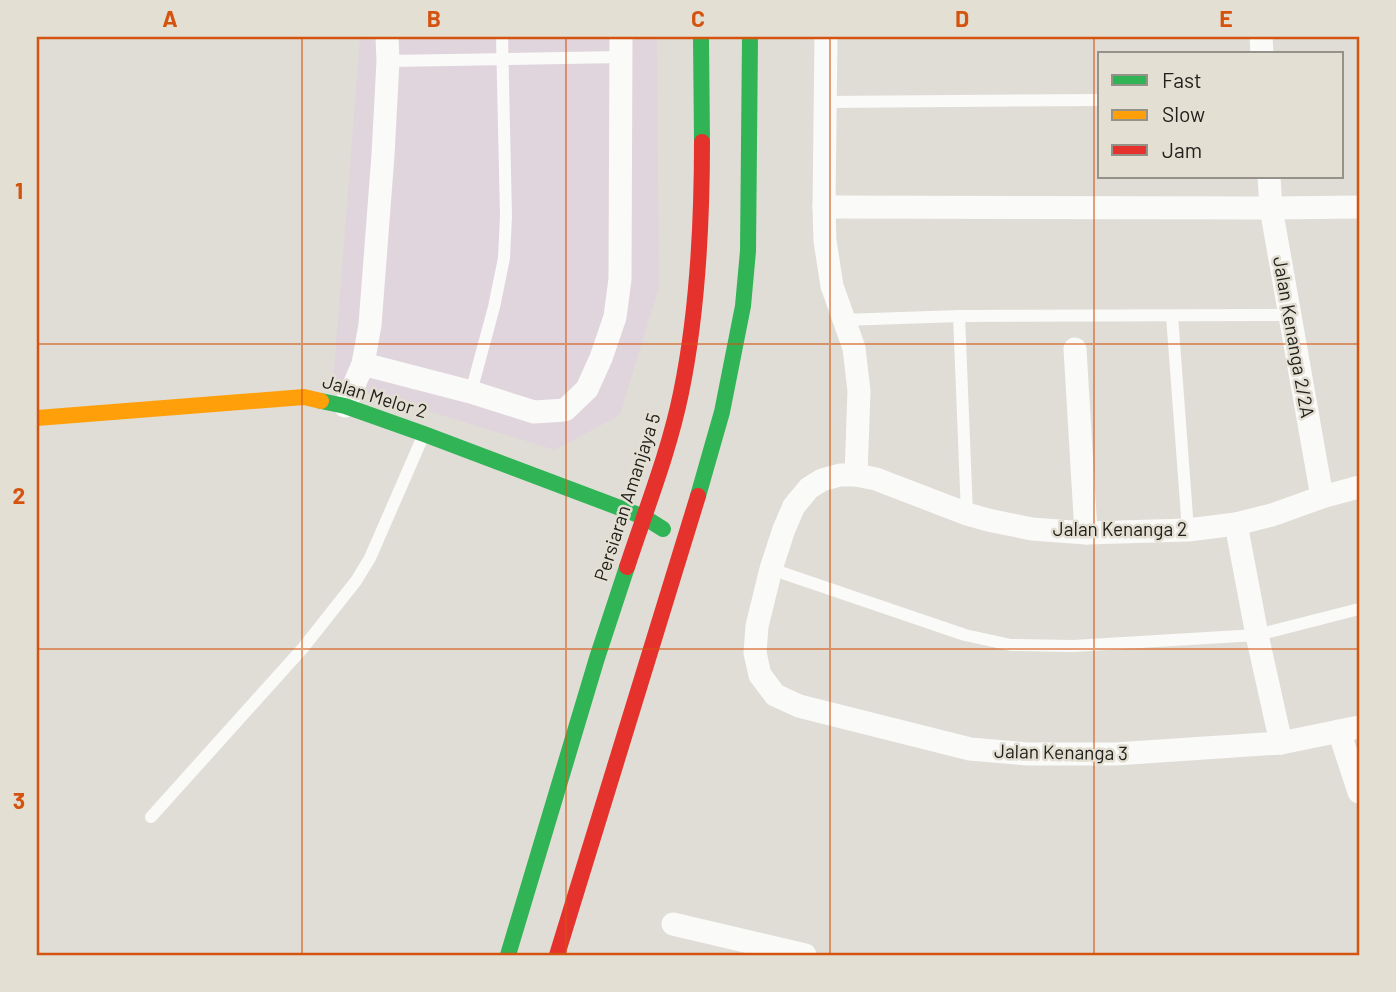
<svg xmlns="http://www.w3.org/2000/svg" width="1396" height="992" viewBox="0 0 1396 992" font-family="Barlow,sans-serif">
<style>
.commercial{fill:#e0d5dc}
.lines{fill:none;stroke-linecap:round;stroke-linejoin:round}
.lane{stroke:#fafaf9;stroke-width:12}
.street{stroke:#fafaf9;stroke-width:23}
.fast{stroke:#30b455;stroke-width:16}
.slow{stroke:#ff9f0a;stroke-width:16}
.jam{stroke:#e5322d;stroke-width:16}
.grid{fill:none;stroke:#d4530e;stroke-width:2;stroke-opacity:0.55}
.labels{text-anchor:middle;stroke-width:5;stroke-linejoin:round;paint-order:stroke}
.street-label{font-size:19px;fill:#21201b;stroke:#e3dfd3}
.neatline{fill:none;stroke:#d4530e;stroke-width:2.5}
.grid-label{font-size:23px;text-anchor:middle;font-weight:bold;fill:#d4530e}
</style>
<rect width="100%" height="100%" fill="#e0ddd6"/>
<path class="commercial" d="M360 37H657L659 287 620 415 555 450 333 382Z"/>
<g class="lines">
<g class="lane">
<path d="M388 61 621 57"/>
<path d="M825 102 1100 100"/>
<path d="M959 316 967 514"/>
<path d="M1172 316 1188 530"/>
<path d="M843 320 959 316 1290 315"/>
<path d="M471 392 494 307 504 258 506 216 502 37"/>
<path d="M771 569 965 635 1011 645 1073 646 1257 635 1359 609"/>
<path d="M151 817 303 648 356 581 370 558 424 434"/>
</g>
<g class="street">
<path d="M826 37 824 207 825 241 832 286 854 348 859 391 856 475"/>
<path d="M1261 37 1262 54"/>
<path d="M1269 177 1271 208 1322 497"/>
<path d="M824 207 1271 208 1359 207"/>
<path d="M1075 349 1086 533"/>
<path d="M363 364 471 392 534 412 565 410 587 389 601 358 615 317 620 279 621 37"/>
<path d="M345 406 363 364 370 325 383 155 388 61 387 37"/>
<path d="M1359 487 1322 497 1272 515 1236 524 1188 530 1086 533 1032 529 988 520 967 514 876 479 856 475H840L822 480 809 488 794 506 784 529 771 569 757 626 755 653 760 675 775 695 799 706 970 749 1028 754H1115L1281 743 1359 727"/>
<path d="M1236 524 1257 635 1281 743"/>
<path d="M1339 731 1359 792"/>
<path d="M673 924 805 955"/>
</g>
<g class="fast">
<path d="M701 37 702 142"/>
<path d="M321 401 345 406 424 434 644 517 663 529"/>
<path d="M698 496 722 412 743 306 748 251 750 37"/>
<path d="M508 955 597 658 627 567"/>
</g>
<path class="slow" d="M37 418 304 397 321 401"/>
<g class="jam">
<path d="M627 567C646 509 669 452 681 393 698 311 702 226 702 142"/>
<path d="M557 955 698 496"/>
</g>
</g>
<path class="grid" d="M302 37V955M566 37V955M830 37V955M1094 37V955M37 344H1359M37 649H1359"/>
<g class="labels">
<g class="street-label">
<text transform="translate(1294 337) rotate(80)" y="7">Jalan Kenanga 2/2A</text>
<text transform="translate(375 396) rotate(17)" y="7">Jalan Melor 2</text>
<text transform="translate(627 497) rotate(-72)" y="7">Persiaran Amanjaya 5</text>
<text x="1120" y="536">Jalan Kenanga 2</text>
<text transform="translate(1061 752) rotate(1)" y="7">Jalan Kenanga 3</text>
</g>
</g>
<rect width="1396" height="992" fill="none" stroke="#e3dfd3" stroke-width="77"/>
<rect x="1098" y="52" width="245" height="126" fill="#e3dfd3" stroke="#959389" stroke-width="2"/>
<rect x="1112" y="75" width="35" height="10" fill="#30b455" stroke="#959389" stroke-width="2"/>
<text x="1162" y="88" font-size="21" fill="#21201b">Fast</text>
<rect x="1112" y="110" width="35" height="10" fill="#ff9f0a" stroke="#959389" stroke-width="2"/>
<text x="1162" y="122" font-size="21" fill="#21201b">Slow</text>
<rect x="1112" y="145" width="35" height="10" fill="#e5322d" stroke="#959389" stroke-width="2"/>
<text x="1162" y="158" font-size="21" fill="#21201b">Jam</text>
<rect x="38" y="38" width="1320" height="916" class="neatline"/>
<g class="grid-label">
<text x="170" y="27">A</text>
<text x="434" y="27">B</text>
<text x="698" y="27">C</text>
<text x="962" y="27">D</text>
<text x="1226" y="27">E</text>
<text x="19" y="199">1</text>
<text x="19" y="504">2</text>
<text x="19" y="809">3</text>
</g>
</svg>
